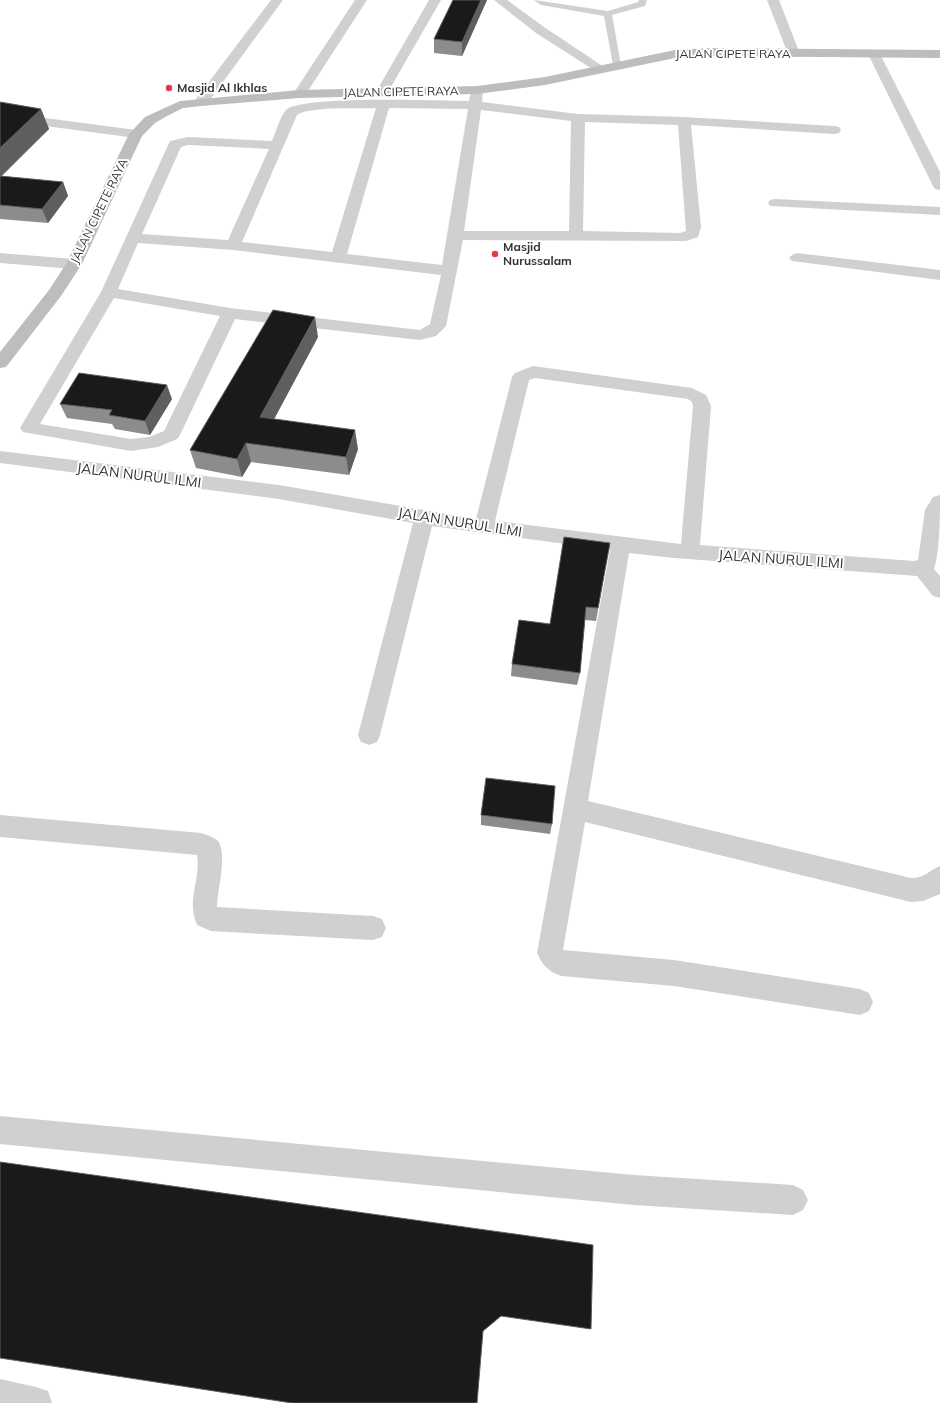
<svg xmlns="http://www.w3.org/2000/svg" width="940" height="1403" viewBox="0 0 940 1403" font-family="Mulish,sans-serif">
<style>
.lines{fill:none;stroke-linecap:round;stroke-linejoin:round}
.service{fill:#d0d0d0;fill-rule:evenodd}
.minor{fill:#d0d0d0;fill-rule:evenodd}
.secondary{fill:#bdbdbd;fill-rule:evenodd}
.wall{fill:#8c8c8c}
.shaded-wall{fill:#5f5f5f}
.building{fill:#1a1a1a;stroke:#5f5f5f}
.poi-dot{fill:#e63946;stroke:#fff;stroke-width:1.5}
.labels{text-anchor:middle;stroke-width:4;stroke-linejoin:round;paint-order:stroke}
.far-street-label{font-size:12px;fill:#333;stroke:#fff}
.far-poi-label{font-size:12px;font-weight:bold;fill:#333;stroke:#fff;text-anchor:start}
.street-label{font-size:14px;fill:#333;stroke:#fff}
</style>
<rect width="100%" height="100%" fill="#fff"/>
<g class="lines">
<path class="service" d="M534 0 608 11 638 2 639 0H647L645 6 612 15 621 65 617 68 613 65 604 16 541 5Z"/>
<g class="minor">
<path d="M271 0H283L206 105H196L195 102 196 99Z"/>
<path d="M355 0H367L304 97H294L293 94Z"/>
<path d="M429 0H441L388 92 382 96 377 95 376 92Z"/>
<path d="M494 0H507L544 27 607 69 605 72H597L536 33Z"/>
<path d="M767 0H779L800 54 798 57H790L788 54Z"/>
<path d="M874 50 880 54 940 172V190L935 189 933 186 868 54Z"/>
<path d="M477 87 483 91 482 102 578 114 684 117 834 126 839 127 841 130 839 133 834 134 691 125 701 227 698 237 686 241 463 240 446 326 436 336 420 340 235 319 180 435 177 439 158 447 131 451 23 432 20 428 101 292 170 141 188 137 272 141C276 132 280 117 286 110 302 95 440 101 469 101L471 91ZM376 108 332 252 242 242 297 115C310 106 359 109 376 108ZM389 108 468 109 442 265 347 254ZM481 110 571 121 569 231H464ZM585 122 678 125 686 231 680 233 583 231ZM188 145 269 149 228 240 142 234 181 147ZM138 243 233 250 441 275 430 324 420 330 230 308 118 289ZM114 298 220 316 164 431 149 437 131 439 40 424Z"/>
<path d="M0 112 136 130 141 131 143 134 141 137 136 138 0 120Z"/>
<path d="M775 199 940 207V215L770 206 768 203 770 200Z"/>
<path d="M0 253 74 259 79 261 82 264 79 267 74 269 0 263Z"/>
<path d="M797 253 940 270V280L792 261 789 258 792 255Z"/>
<path d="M533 366 692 388 706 395 711 406 700 545 914 561 918 560 925 510 933 497 940 495C940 516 940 552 934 569L940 576V598L933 596 917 576 674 558 629 553 588 801 911 878C925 878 928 871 940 866V894L923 901 911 902 585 822 563 950 674 960 860 989 869 993 873 1002 869 1011 860 1015 674 986 561 976C548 971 543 966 537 953L610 550 432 526 380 735 377 742 369 745 361 742 358 735 413 523 279 499 0 463V451L279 485 476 519 512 377 515 373ZM535 378 688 399 692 402 693 406 681 544 495 521 529 380Z"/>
<path d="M0 815 201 833C206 835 214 837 218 841 228 855 217 890 217 907L373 916 382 919 386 928 382 937 373 940 211 931 197 925C186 899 201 880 197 855L0 837Z"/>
<path d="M0 1116 634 1175 793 1185 803 1190 808 1200 803 1210 793 1215 634 1205 0 1144Z"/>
<path d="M0 1379 36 1387 48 1391 52 1403H0Z"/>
</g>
<path class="secondary" d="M710 48 940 50V58L710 56 675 58 545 85 477 94 299 98 201 106 183 108 167 116 155 123 142 136 82 264 61 296 6 367 0 368V352L49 290 66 264 129 134 145 117 180 101 299 90 477 86 545 77 675 50Z"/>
</g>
<g class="wall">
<path d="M487 0 462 56 434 53V39Z"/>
<path d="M0 102 41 109 49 129 2 176 63 182 68 196 48 223 0 219Z"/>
<path d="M318 337 274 419 358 449 349 475 251 462 242 477 196 468 190 450Z"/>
<path d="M172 399 150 435 115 429 112 424 67 418 60 404Z"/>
<path d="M610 543 596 621 585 620 580 673 577 685 511 676 512 664 550 624Z"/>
<path d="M481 815 552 824 550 834 481 825Z"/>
</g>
<g class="shaded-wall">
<path d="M481 0H487L462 56V42Z"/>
<path d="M41 109 49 129 0 177V148Z"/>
<path d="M63 182 68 196 48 223 42 209Z"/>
<path d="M315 317 318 337 265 436 260 417Z"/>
<path d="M167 385 172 399 150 435 145 421Z"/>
<path d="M355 430 358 449 349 475 346 457Z"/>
<path d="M246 443 251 462 242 477 237 459Z"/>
</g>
<g class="building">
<path d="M453 0H481L462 42 434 39Z"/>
<path d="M0 102 41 109 0 148Z"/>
<path d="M0 176 63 182 42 209 0 205Z"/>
<path d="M273 310 315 317 260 417 355 430 346 457 246 443 237 459 190 450Z"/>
<path d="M79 373 167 385 145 421 109 415 112 410 60 404Z"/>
<path d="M564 537 610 543 598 608 586 607 580 673 512 664 519 620 550 624Z"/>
<path d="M486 778 555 786 552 824 481 815Z"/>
<path d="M0 1162 593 1245 591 1329 501 1316 483 1331 477 1403H292L0 1358Z"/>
</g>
<g class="poi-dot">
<circle cx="169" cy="88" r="4"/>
<circle cx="495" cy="254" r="4"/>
</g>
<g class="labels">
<g class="far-street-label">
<text x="733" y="58">JALAN CIPETE RAYA</text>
<text transform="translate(401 92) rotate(-1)" y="4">JALAN CIPETE RAYA</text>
<text transform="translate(99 211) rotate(-64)" y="4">JALAN CIPETE RAYA</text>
</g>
<g class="far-poi-label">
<text x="177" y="92">Masjid Al Ikhlas</text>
<text x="503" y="251">Masjid<tspan x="503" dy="14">Nurussalam</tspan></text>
</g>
<g class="street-label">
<text transform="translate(139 475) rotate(7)" y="5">JALAN NURUL ILMI</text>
<text transform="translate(460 522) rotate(9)" y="5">JALAN NURUL ILMI</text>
<text transform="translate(781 559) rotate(4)" y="5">JALAN NURUL ILMI</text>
</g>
</g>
</svg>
